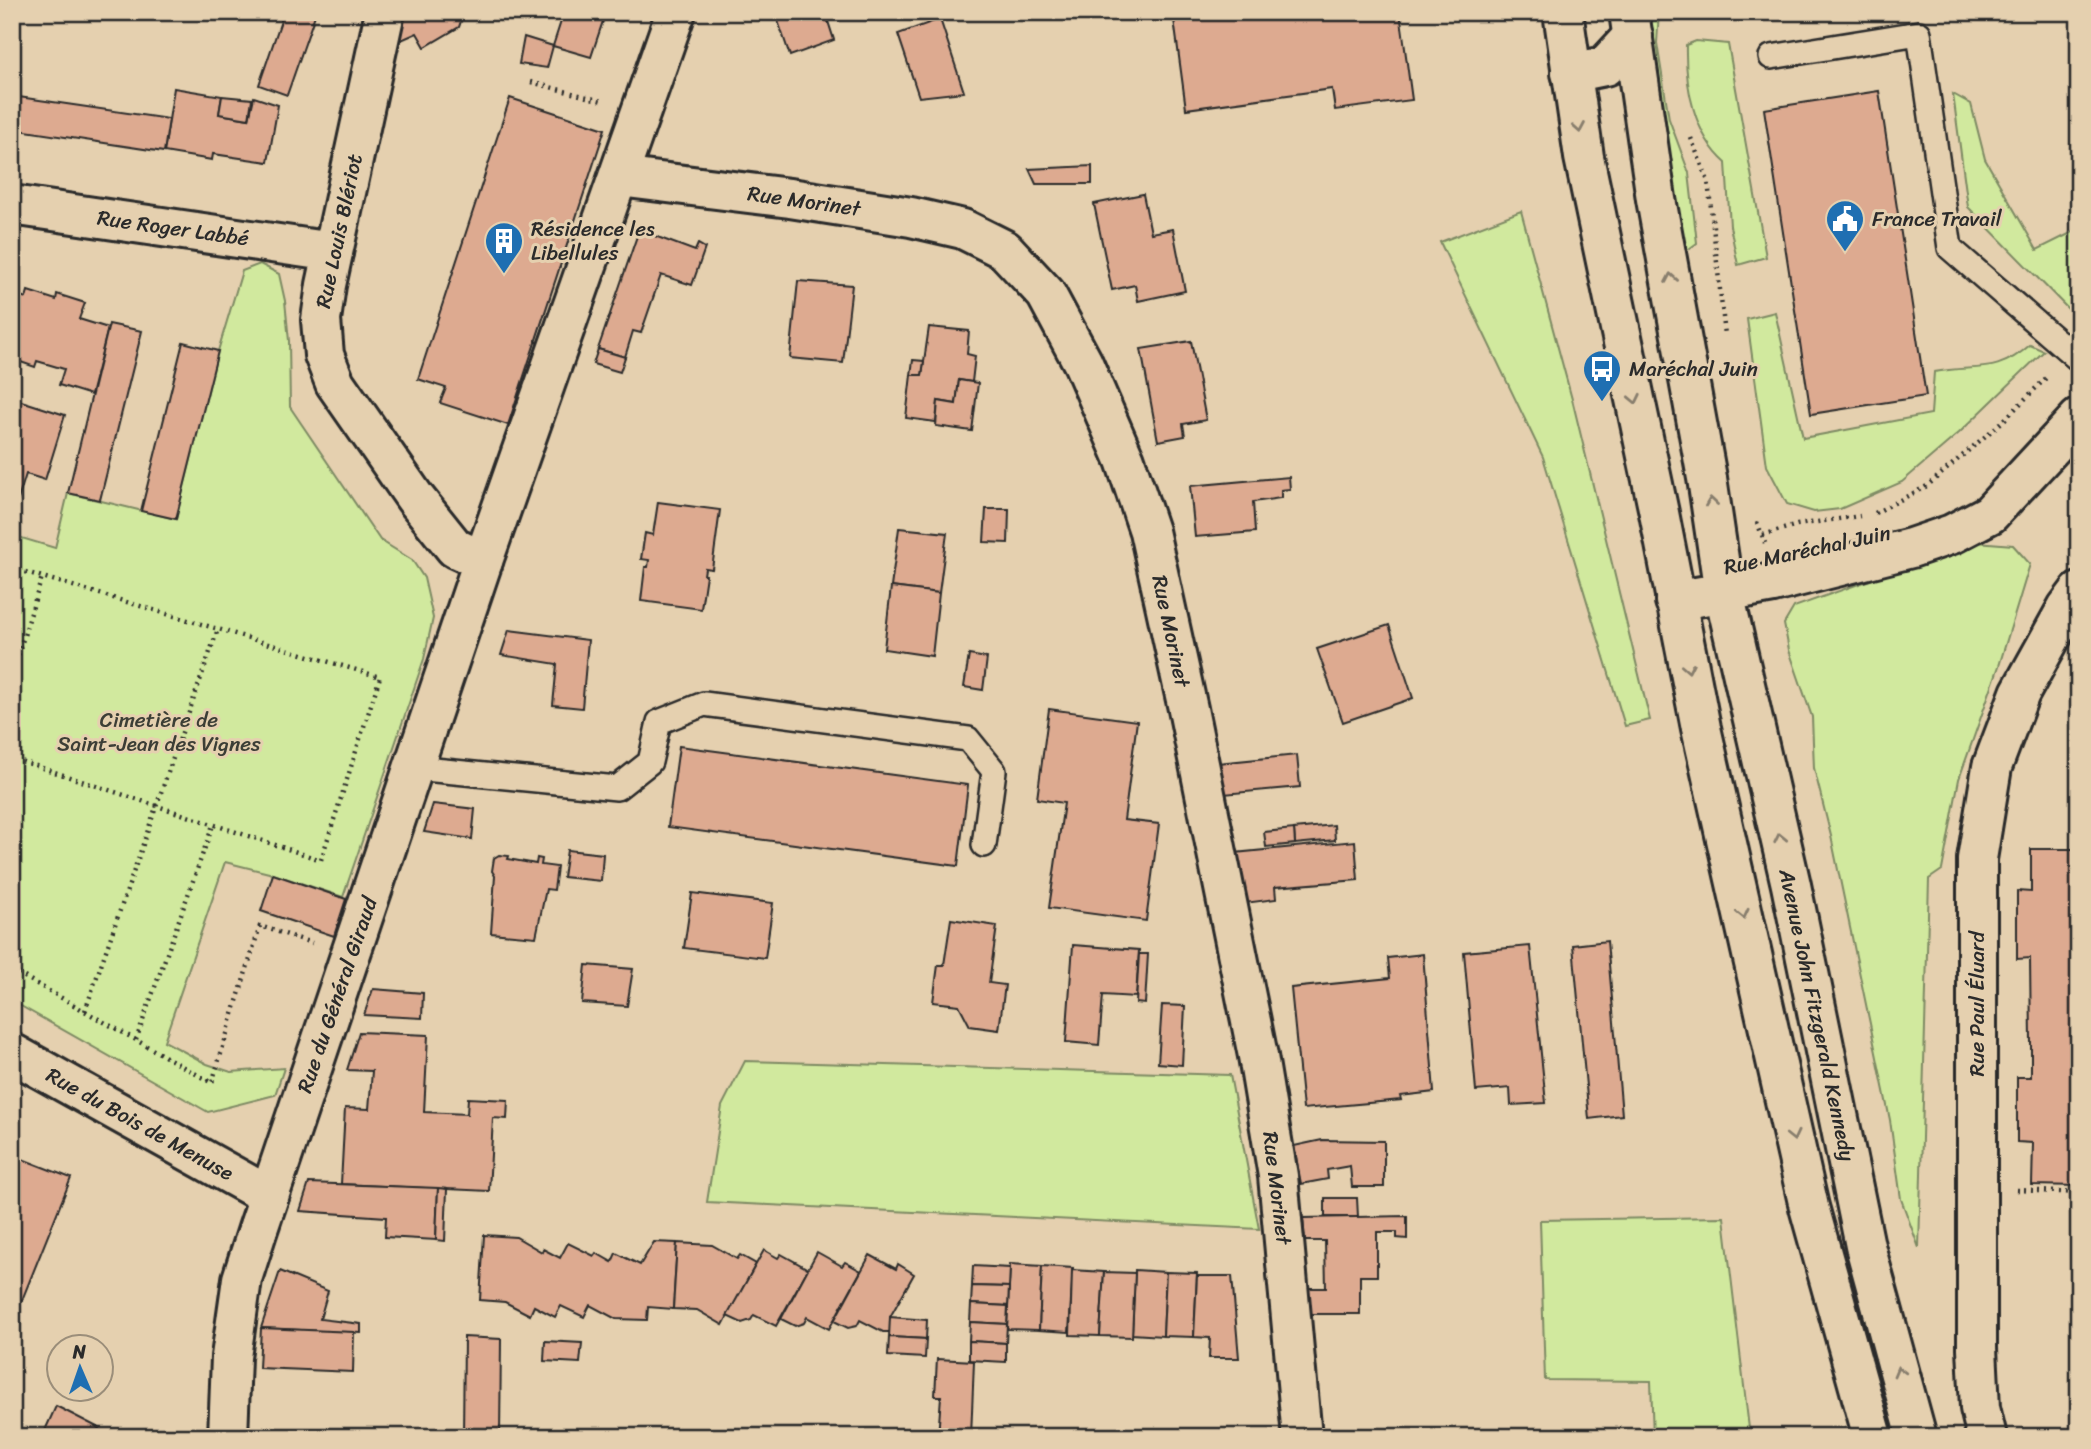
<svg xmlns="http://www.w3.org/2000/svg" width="2091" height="1449" viewBox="0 0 2091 1449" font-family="Sriracha,sans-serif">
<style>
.green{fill:#d1e99e;stroke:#7e8a64;stroke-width:2}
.building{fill:#ddaa90;stroke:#2b2b2b;stroke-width:2}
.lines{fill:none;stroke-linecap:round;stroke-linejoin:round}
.lane-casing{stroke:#2b2b2b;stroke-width:28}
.street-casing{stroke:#2b2b2b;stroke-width:44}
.secondary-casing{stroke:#2b2b2b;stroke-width:44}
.path{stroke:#2b2b2b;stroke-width:4.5;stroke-dasharray:2 5;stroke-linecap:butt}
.lane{stroke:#e5d0af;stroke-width:23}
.street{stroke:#e5d0af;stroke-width:38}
.secondary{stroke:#e5d0af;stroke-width:38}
.oneway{stroke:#887e6d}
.labels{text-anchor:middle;stroke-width:6;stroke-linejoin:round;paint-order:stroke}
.street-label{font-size:21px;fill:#2b2b2b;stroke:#e5d0af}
.poi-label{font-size:21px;fill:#2b2b2b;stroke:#e5d0af;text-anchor:start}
.park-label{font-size:21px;fill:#3c3e36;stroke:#e5d0af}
</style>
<rect width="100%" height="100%" fill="#e5d0af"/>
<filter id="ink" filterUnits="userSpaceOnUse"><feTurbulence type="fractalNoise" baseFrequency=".0143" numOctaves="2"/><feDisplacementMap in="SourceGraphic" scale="14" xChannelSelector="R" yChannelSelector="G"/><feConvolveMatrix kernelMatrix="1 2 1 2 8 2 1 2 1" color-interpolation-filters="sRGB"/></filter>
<g filter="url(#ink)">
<g class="green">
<path d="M1644 12H1659L1657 43 1669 119 1689 173 1697 243 1682 254Z"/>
<path d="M1696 41 1728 44 1766 257 1738 265 1730 226 1726 163C1694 135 1685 87 1686 45Z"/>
<path d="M1953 94 1971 104 1985 159 2037 250 2079 229 2077 318 1968 207Z"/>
<path d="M1521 211 1573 403 1650 720 1625 726 1543 457 1440 242Z"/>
<path d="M260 264 279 274 285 301 289 341 290 407 380 540 412 560 424 578 433 618 424 659 343 897 273 874 225 862 164 1041 207 1064 231 1072 284 1068 275 1095 208 1112 12 1001V535L55 548 68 493 176 519 218 351 242 271Z"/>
<path d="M1775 312 1803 438 1931 414 1934 372C1976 364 1995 376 2030 345L2044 351 1959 433 1902 482 1840 509 1814 512 1787 504 1767 466 1747 319Z"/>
<path d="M1977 542 2013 545 2030 564 1999 666 1959 779 1942 870 1929 879 1919 1248 1901 1199 1890 1120 1831 836 1814 768 1812 717 1789 650 1784 624 1794 607Z"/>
<path d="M745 1061 1230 1075 1259 1229 707 1202 722 1106Z"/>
<path d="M1724 1217 1750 1437H1653L1651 1381 1545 1380 1540 1220Z"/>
</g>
<g class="building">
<path d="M284 12H316L287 95 259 85Z"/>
<path d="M406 12H464L459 27 425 47 417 33 399 41Z"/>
<path d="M564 12H606L591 57 553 46Z"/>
<path d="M775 12H825L834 40 790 56Z"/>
<path d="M1173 12H1400L1412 100 1335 110 1332 89 1186 109Z"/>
<path d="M940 19 964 92 919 97 898 34Z"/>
<path d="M524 37 553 46 547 68 519 64Z"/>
<path d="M174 88 222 96 219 114 249 119 254 97 278 105 268 162 213 154 212 160 164 152Z"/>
<path d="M1879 91 1926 396 1811 414 1764 109Z"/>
<path d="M12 96 169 119 164 152 12 129Z"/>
<path d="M222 96 252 99 249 119 219 114Z"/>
<path d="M510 98 605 129 508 425 440 403 446 388 418 379Z"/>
<path d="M1092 166V184H1036L1029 169Z"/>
<path d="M1143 194 1151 233 1173 229 1185 291 1138 301 1135 285 1112 290 1094 204Z"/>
<path d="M644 232 695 251 698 244 705 248 692 285 661 275 641 333 633 331 625 357 598 349 637 236Z"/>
<path d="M798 281 852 285 843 363 790 358Z"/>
<path d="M28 291 56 300 57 294 85 303 79 319 108 328 91 395 59 385 64 369 37 361 35 367 12 359V293L26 298Z"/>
<path d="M109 324 142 331 100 500 68 493Z"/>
<path d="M929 327 969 331 967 354 975 356 972 382 959 380 956 404 938 401 936 422 906 418 911 375H922Z"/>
<path d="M1191 341 1206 420 1183 424 1185 436 1158 441 1141 349Z"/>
<path d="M183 342 218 351 176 519 141 511Z"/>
<path d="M598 349 625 357 620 372 593 364Z"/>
<path d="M913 360 924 361 922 375H911Z"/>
<path d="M959 380 978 383 972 431 936 426 938 401 956 404Z"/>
<path d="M12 398 65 415 45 480 26 474 17 503 12 502Z"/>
<path d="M1289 477 1290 489 1281 490V498L1253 502 1255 532 1195 537 1190 486Z"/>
<path d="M658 502 720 510 712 569 705 568 704 575H706L701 609 641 601 645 567H648L649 560 641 559 645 533 653 535Z"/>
<path d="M986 509H1009L1008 543 984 542Z"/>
<path d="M899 528 947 533 939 593 891 587Z"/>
<path d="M891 587 939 593 932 656 884 649Z"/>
<path d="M1389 625 1413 698 1343 722 1317 649Z"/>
<path d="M509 630 588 640 582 708 553 705 557 664 501 655Z"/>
<path d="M969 655 987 658 983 690 964 687Z"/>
<path d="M1049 709 1137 721 1124 820 1159 824 1146 921 1049 908 1064 803 1037 799Z"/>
<path d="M679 746 968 785 958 866 668 827Z"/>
<path d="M1297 755 1300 787 1224 794 1218 763Z"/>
<path d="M433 804 475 809 472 839 424 832Z"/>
<path d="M1334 825 1335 840 1295 844 1294 829Z"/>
<path d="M1294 829 1295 844 1266 847 1264 832Z"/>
<path d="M1355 841 1358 880 1275 887 1276 899 1245 903 1235 853Z"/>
<path d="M2031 849H2079V1186L2032 1185 2033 1143 2017 1142V1077H2031V1043L2030 958 2017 959V891L2031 892Z"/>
<path d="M567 850 603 854 601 881 563 877Z"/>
<path d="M499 855 509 856 508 859 536 864 537 858 542 859 541 865 557 867 554 890 546 889 536 937 491 933 495 876 492 871 494 858Z"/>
<path d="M273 874 346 899 334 936 261 911Z"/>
<path d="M692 893 773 903 765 958 684 948Z"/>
<path d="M951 919 997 926 989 983 1005 985 999 1030 970 1026 959 1005 933 1002 938 965H944Z"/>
<path d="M1607 941 1622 1115 1589 1119 1573 945Z"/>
<path d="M1073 945 1139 950 1136 997 1103 995 1099 1045 1066 1042Z"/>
<path d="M1530 946 1546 1103 1511 1105 1510 1088 1476 1091 1464 952Z"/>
<path d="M1139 954H1148L1145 1004 1136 1003Z"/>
<path d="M1423 954 1434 1092 1400 1096 1401 1100 1303 1109 1291 988 1390 978 1388 958Z"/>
<path d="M586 965 633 969 627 1006 582 1003Z"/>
<path d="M373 989 423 993 422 1018 364 1015Z"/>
<path d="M1162 1005 1185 1006 1182 1065 1158 1063Z"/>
<path d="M359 1032 428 1035 424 1112 467 1114 468 1098 508 1100 507 1119 493 1118 489 1191 341 1184 345 1108 369 1109 372 1071 347 1070Z"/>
<path d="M1322 1140 1384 1141V1187H1352L1350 1166 1327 1170 1328 1179 1301 1184 1294 1146Z"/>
<path d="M12 1155 71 1178 22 1300 12 1296Z"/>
<path d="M309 1183 438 1188 436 1240 385 1237 386 1217 300 1211Z"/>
<path d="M438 1188 447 1189 445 1241 436 1240Z"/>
<path d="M1325 1198H1357L1358 1217H1325Z"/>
<path d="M1407 1216V1239L1397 1238V1232H1377V1276H1360V1314H1311L1308 1288H1326L1325 1241H1305L1303 1218Z"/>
<path d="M484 1235 516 1237 542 1252 543 1249 560 1258 568 1243 594 1256 596 1253 612 1262 616 1253 640 1265 654 1242 677 1243 673 1309 648 1307 647 1320 616 1319 590 1305 584 1317 561 1306 555 1317 534 1306 530 1315 505 1302 480 1300Z"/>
<path d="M677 1243 712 1245 737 1259 740 1255 756 1264 723 1325 697 1310 673 1309Z"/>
<path d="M764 1250 778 1258 781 1254 808 1269 776 1326 754 1315 751 1320 742 1323 727 1316Z"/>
<path d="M817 1252 842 1266 845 1262 861 1271 829 1329 807 1317 804 1323 795 1326 781 1319Z"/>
<path d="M870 1255 896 1269 898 1264 914 1274 890 1317V1332H883L860 1320 857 1326 848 1328 834 1321Z"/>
<path d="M1010 1264 1042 1266 1039 1330 1007 1329Z"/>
<path d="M973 1266 1010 1268 1009 1287 972 1286Z"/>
<path d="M1042 1266 1073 1268 1069 1332 1039 1330Z"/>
<path d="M1072 1270 1104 1272 1100 1336 1070 1335Z"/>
<path d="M1135 1270 1166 1272 1163 1336 1132 1334Z"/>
<path d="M280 1271 328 1291 320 1319 361 1324V1333L261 1328Z"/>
<path d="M1104 1272 1135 1273 1132 1337 1100 1336Z"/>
<path d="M1166 1272 1197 1273 1194 1337 1163 1336Z"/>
<path d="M1197 1276H1232L1239 1358H1209L1210 1338 1194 1337Z"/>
<path d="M972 1286 1009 1287 1008 1306 971 1304Z"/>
<path d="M971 1304 1008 1306 1007 1324 970 1322Z"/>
<path d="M890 1317 927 1320 926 1339 889 1337Z"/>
<path d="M970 1322 1007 1324 1006 1343 969 1341Z"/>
<path d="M261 1328 354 1332 353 1372 259 1368Z"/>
<path d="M464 1337 501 1339 500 1437H463Z"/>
<path d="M889 1337 926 1339 925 1358 888 1356Z"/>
<path d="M545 1341 582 1343 580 1363 544 1361Z"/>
<path d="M969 1341 1006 1343V1362L969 1360Z"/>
<path d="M937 1359 974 1361 971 1437H938L941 1396H935Z"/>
<path d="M56 1406 99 1428 95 1437H42Z"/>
<path d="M678 1428 682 1437H652Z"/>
</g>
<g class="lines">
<defs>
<g id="lane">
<path d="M1771 57 1919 33 1950 248 2079 360"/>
<path d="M414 768 617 788 650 762 659 722 704 704 968 739 994 771 984 845"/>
</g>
<g id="street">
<path d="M385 12 326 285 321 320 324 355 335 383 415 498 455 548 483 561"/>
<path d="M619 177 790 198 911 217 963 229 1005 250 1046 294 1083 363 1125 460 1149 531 1188 709 1258 1056 1278 1176 1302 1437"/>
<path d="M12 205 333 252"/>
<path d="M1675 601 1773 583 1911 548 1952 534 1990 514 2079 418"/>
<path d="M12 1053 269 1196"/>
<path d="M228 1437 231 1357 242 1279 258 1229 483 561 676 12"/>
<path d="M1987 1437 1980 1408 1977 1348V859L1992 767 2020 693 2067 608 2079 592"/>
</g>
<g id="secondary">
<path d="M1563 12 1584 157 1659 513 1701 728 1809 1207 1873 1437"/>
<path d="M1629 12 1656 199 1707 478 1724 593 1791 885 1865 1246 1917 1437"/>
<path d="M1571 73 1605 66 1633 36"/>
</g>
</defs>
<use href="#lane" class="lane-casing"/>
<use href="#street" class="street-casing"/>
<use href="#secondary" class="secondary-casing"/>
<g class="path">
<path d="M531 82 602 101"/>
<path d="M1691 138 1708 181 1725 335"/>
<path d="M1875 513 1927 486 2003 421 2048 376"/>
<path d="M1757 522 1765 543"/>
<path d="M1763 535 1797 525 1860 516"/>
<path d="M12 568 380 677 321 860 12 758"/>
<path d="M12 675 42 577"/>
<path d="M12 970 212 1083 260 926 312 943"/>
<path d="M85 1011 218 629"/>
<path d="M136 1040 213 825"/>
<path d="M2017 1190 2079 1193"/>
</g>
<use href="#lane" class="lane"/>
<use href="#street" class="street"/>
<use href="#secondary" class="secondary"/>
</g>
<defs><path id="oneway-chevron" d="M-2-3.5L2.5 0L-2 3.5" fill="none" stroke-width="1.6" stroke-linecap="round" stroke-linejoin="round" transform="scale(1.75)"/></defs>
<g class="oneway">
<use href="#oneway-chevron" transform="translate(1579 128) rotate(80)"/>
<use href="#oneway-chevron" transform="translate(1671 278) rotate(-100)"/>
<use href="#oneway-chevron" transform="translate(1635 399) rotate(78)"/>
<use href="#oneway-chevron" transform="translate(1711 502) rotate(-98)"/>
<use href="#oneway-chevron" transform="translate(1688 668) rotate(79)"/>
<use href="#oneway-chevron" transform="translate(1780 838) rotate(-102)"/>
<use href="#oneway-chevron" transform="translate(1743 914) rotate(77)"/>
<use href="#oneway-chevron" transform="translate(1793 1136) rotate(77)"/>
<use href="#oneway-chevron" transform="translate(1899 1371) rotate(-105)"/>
</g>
</g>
<defs>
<symbol id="civic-pin" viewBox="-11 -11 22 30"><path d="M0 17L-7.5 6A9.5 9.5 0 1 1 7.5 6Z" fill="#1f6fb2" stroke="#e5d0af"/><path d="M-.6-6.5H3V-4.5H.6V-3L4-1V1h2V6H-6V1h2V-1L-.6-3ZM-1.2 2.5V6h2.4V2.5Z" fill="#fff"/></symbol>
<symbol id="building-pin" viewBox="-11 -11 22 30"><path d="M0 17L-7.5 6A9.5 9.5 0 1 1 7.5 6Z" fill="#1f6fb2" stroke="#e5d0af"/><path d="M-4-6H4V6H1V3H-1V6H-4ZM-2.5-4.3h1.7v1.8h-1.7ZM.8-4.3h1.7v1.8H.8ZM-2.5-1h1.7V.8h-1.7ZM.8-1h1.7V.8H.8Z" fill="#fff"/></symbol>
<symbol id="bus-pin" viewBox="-11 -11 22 30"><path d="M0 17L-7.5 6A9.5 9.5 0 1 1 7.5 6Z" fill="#1f6fb2" stroke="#e5d0af"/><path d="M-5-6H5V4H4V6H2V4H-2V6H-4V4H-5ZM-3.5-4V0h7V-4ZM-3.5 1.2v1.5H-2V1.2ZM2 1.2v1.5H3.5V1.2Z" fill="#fff"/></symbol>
</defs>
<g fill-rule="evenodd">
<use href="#civic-pin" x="1823" y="197" width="44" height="60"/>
<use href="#building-pin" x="482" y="219" width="44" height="60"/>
<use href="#bus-pin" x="1580" y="347" width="44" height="60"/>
</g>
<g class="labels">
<g class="street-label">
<text transform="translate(804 201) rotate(8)" y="7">Rue Morinet</text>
<text transform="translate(173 228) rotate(8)" y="7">Rue Roger Labbé</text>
<text transform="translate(339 231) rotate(-78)" y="7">Rue Louis Blériot</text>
<text transform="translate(1807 550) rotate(-12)" y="7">Rue Maréchal Juin</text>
<text transform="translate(1171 631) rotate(78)" y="7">Rue Morinet</text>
<text transform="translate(337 995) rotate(-71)" y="7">Rue du Général Giraud</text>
<text transform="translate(1977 1004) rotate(-90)" y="7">Rue Paul Éluard</text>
<text transform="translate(1817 1015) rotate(78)" y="7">Avenue John Fitzgerald Kennedy</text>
<text transform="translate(140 1124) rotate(29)" y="7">Rue du Bois de Menuse</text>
<text transform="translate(1277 1188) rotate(83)" y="7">Rue Morinet</text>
</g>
<g class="poi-label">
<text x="1872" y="226">France Travail</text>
<text x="531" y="236">Résidence les<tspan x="531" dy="24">Libellules</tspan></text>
<text x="1629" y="376">Maréchal Juin</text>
</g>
<g class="park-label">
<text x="159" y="727">Cimetière de<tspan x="159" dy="24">Saint-Jean des Vignes</tspan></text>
</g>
</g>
<rect width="2091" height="1449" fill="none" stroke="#e5d0af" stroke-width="42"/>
<rect x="21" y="21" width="2049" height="1407" fill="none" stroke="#2b2b2b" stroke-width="2.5" filter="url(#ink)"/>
<g transform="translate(80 1368) rotate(358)"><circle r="33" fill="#e5d0af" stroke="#9b8e7a" stroke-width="2"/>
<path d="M0-5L12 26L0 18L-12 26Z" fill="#1f6fb2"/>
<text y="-10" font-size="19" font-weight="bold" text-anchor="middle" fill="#2b2b2b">N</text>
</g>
</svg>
